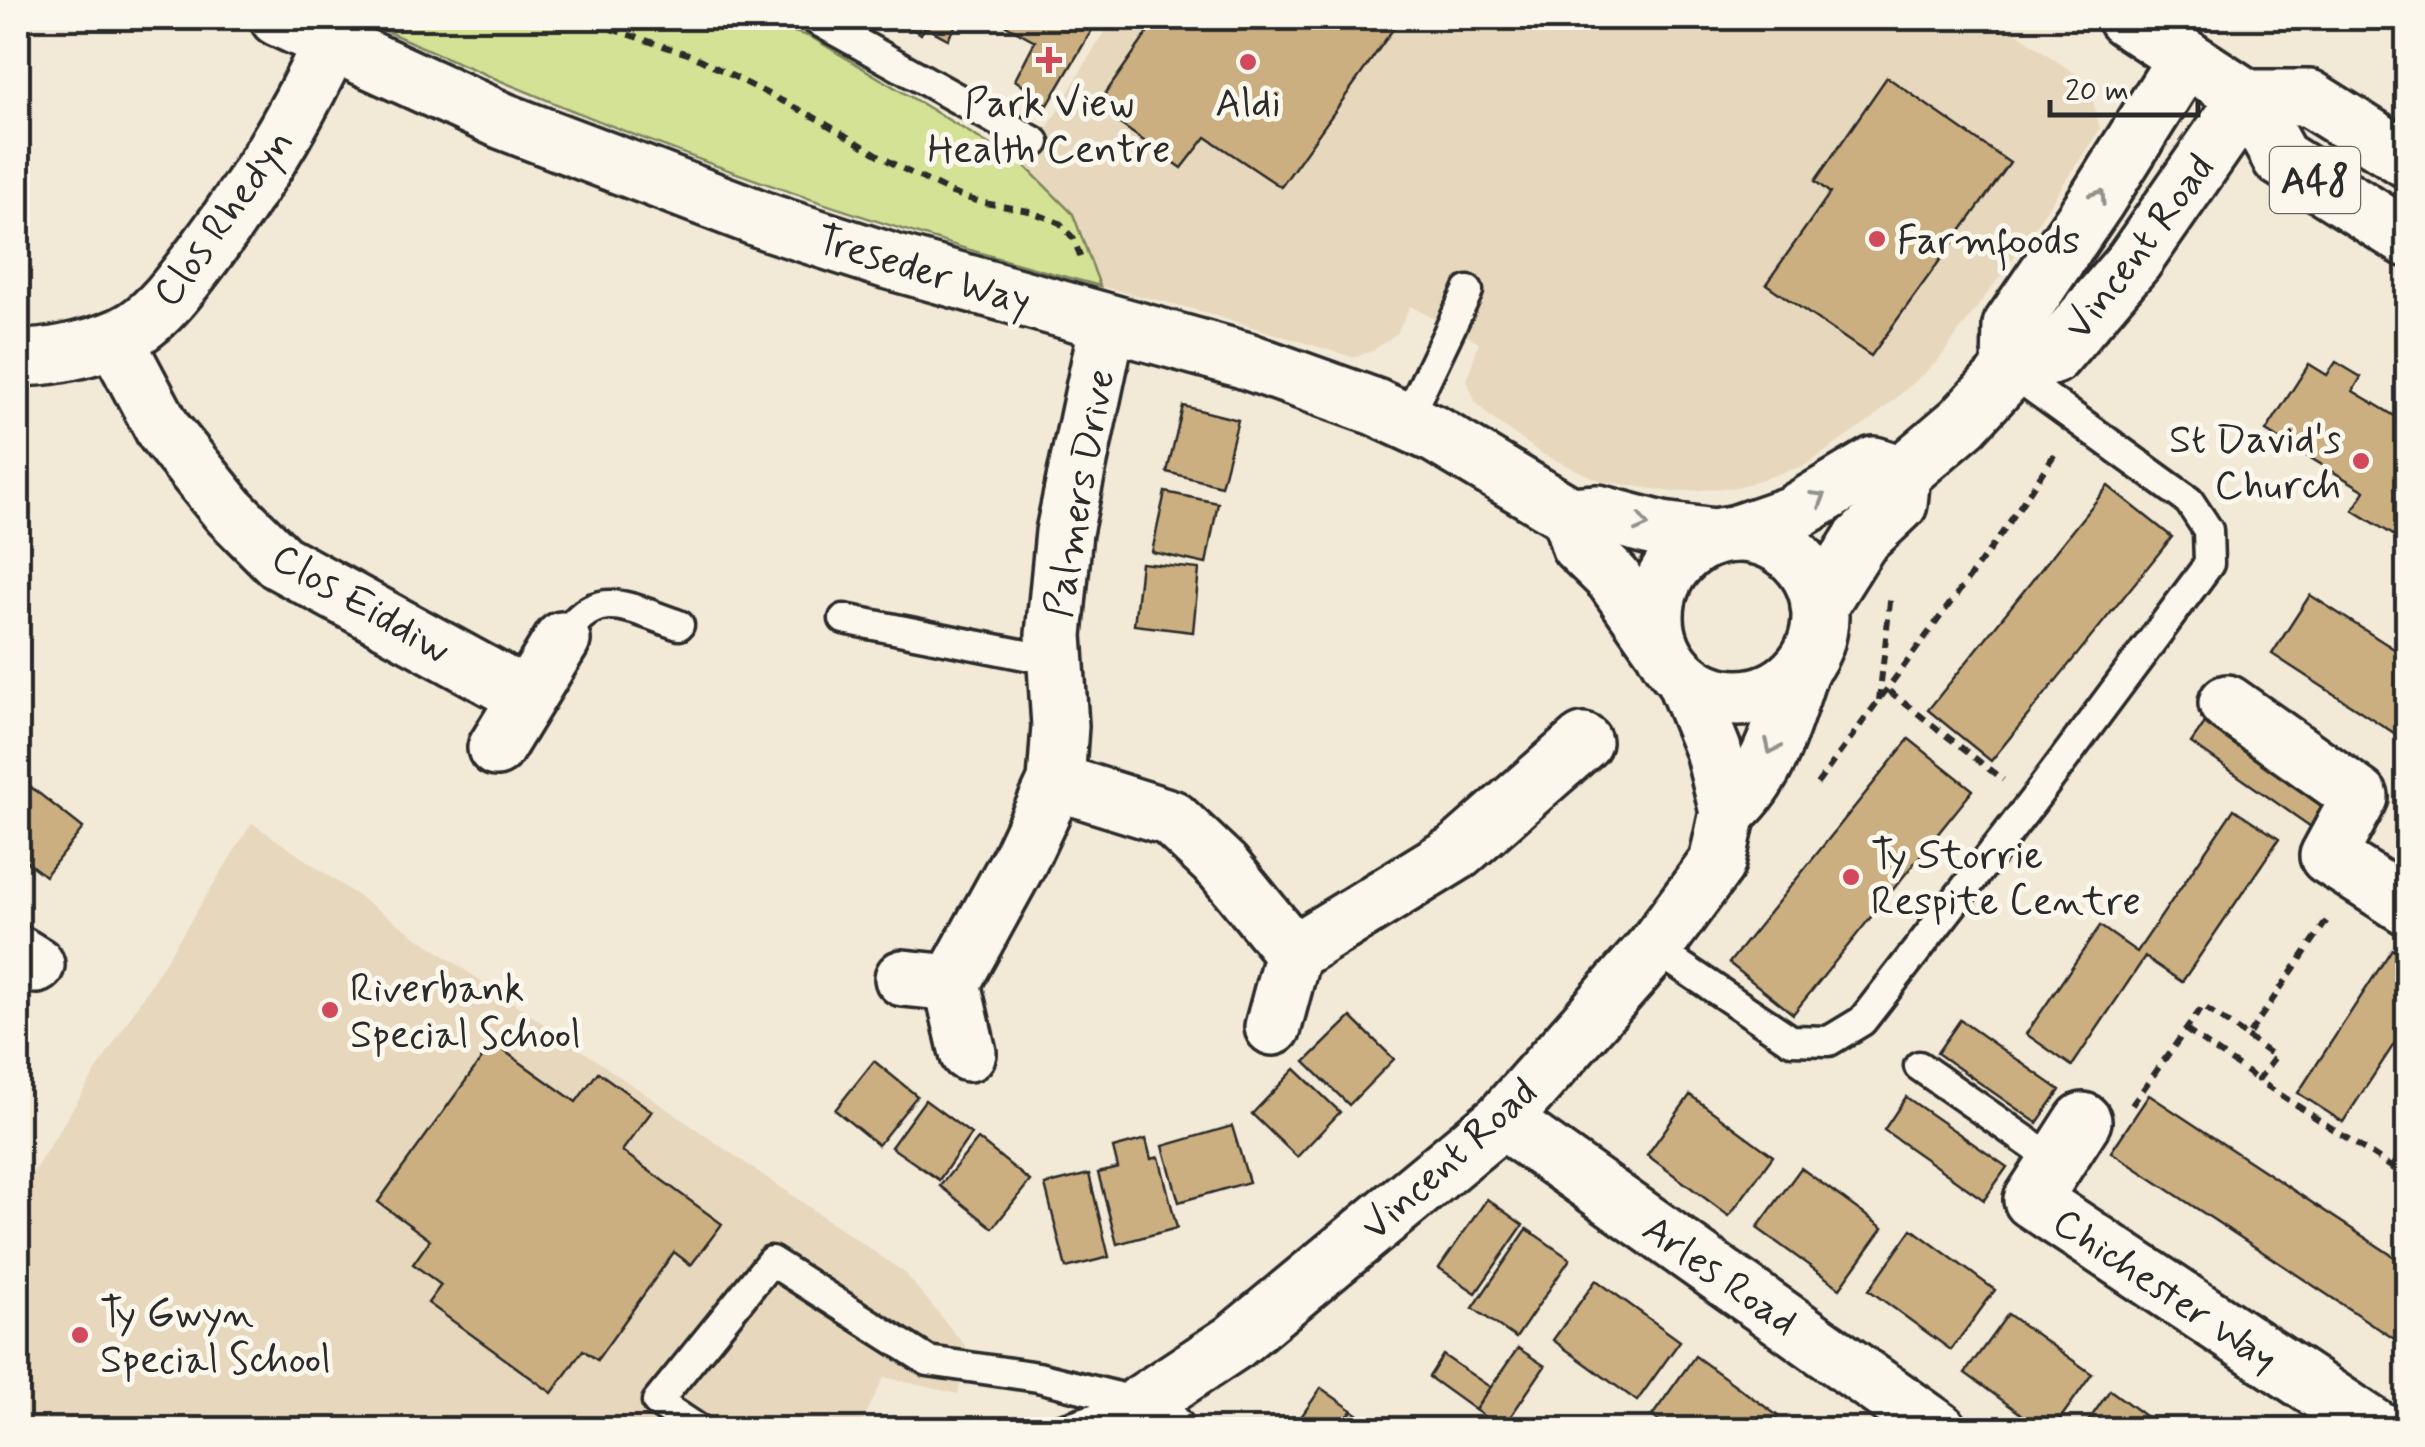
<svg xmlns="http://www.w3.org/2000/svg" width="2425" height="1447" viewBox="0 0 2425 1447" font-family="Mynerve,sans-serif">
<style>
.built{fill:#e7d8bd}
.green{fill:#d3e295;stroke:#7f8660;stroke-width:2.5}
.building{fill:#ccaf81;stroke:#2b2b2b;stroke-width:2.5}
.lines{fill:none;stroke-linecap:round;stroke-linejoin:round}
.service-casing{stroke:#2b2b2b;stroke-width:35}
.minor-casing{stroke:#2b2b2b;stroke-width:62}
.trunk-casing{stroke:#2b2b2b;stroke-width:62}
.path{stroke:#2b2b2b;stroke-width:6;stroke-dasharray:10 8;stroke-linecap:butt}
.service{stroke:#fbf7ec;stroke-width:28}
.minor{stroke:#fbf7ec;stroke-width:55}
.trunk{stroke:#fbf7ec;stroke-width:55}
.oneway{stroke:#93918c}
.poi-dot{fill:#d1495b;stroke:#fbf7ec;stroke-width:4}
.labels{text-anchor:middle;stroke-width:10;stroke-linejoin:round;paint-order:stroke}
.shield{fill:#fbf7ec;stroke:#696865;stroke-width:2.5}
.shield-label{font-size:38px;font-weight:bold;fill:#2b2b2b}
.poi-label{font-size:40px;fill:#2b2b2b;stroke:#fbf7ec;text-anchor:start}
.street-label{font-size:40px;fill:#2b2b2b;stroke:#fbf7ec}
</style>
<rect width="100%" height="100%" fill="#f2e9d7"/>
<filter id="ink" filterUnits="userSpaceOnUse"><feTurbulence type="fractalNoise" baseFrequency=".01" numOctaves="2"/><feDisplacementMap in="SourceGraphic" scale="20" xChannelSelector="R" yChannelSelector="G"/><feConvolveMatrix kernelMatrix="1 2 1 2 8 2 1 2 1" color-interpolation-filters="sRGB"/></filter>
<g filter="url(#ink)">
<g class="built">
<path d="M1112 18H1995L2077 75 2091 93 2100 129 2025 242 1937 362 1871 420 1806 465 1738 487 1673 492 1601 481 1542 454 1490 417 1475 401 1467 380 1479 342 1410 306 1397 333 1374 350 1352 357 1192 309 1100 286 1073 215 1025 166Z"/>
<path d="M252 823 905 1273 967 1348 958 1394 884 1377 859 1429H18V1196Z"/>
</g>
<path class="green" d="M357 18H748L811 37 1025 166 1073 214 1100 286C844 220 597 127 357 18Z"/>
<g class="building">
<path d="M894 18H960L948 39 925 27 921 34Z"/>
<path d="M993 18H1099L1048 105 1015 80 1035 41Z"/>
<path d="M1158 18H1401L1281 187 1206 137 1182 168 1096 107Z"/>
<path d="M1887 77 2010 163 1871 356 1766 284 1830 193 1815 181Z"/>
<path d="M2336 362 2361 377 2353 391 2408 424V544L2353 510 2365 491 2266 431 2309 364 2327 375Z"/>
<path d="M1183 406 1238 420 1221 486 1167 472Z"/>
<path d="M2108 486 2172 537 1991 761 1928 710Z"/>
<path d="M1165 492 1218 503 1206 564 1152 552Z"/>
<path d="M1141 563 1199 569 1193 632 1134 625Z"/>
<path d="M2310 595 2408 658V742L2272 654Z"/>
<path d="M2213 711 2347 803 2324 836 2191 743Z"/>
<path d="M1909 739 1973 790 1793 1014 1729 963Z"/>
<path d="M18 777 83 828 45 876 18 855Z"/>
<path d="M2234 809 2279 839 2182 982 2145 957 2072 1066 2026 1034 2100 926 2137 952Z"/>
<path d="M2392 949 2408 959V1023L2343 1122 2298 1093Z"/>
<path d="M1351 1017 1394 1059 1349 1105 1305 1062Z"/>
<path d="M1960 1020 2060 1090 2037 1123 1937 1053Z"/>
<path d="M493 1043 576 1102 598 1072 652 1111 622 1151 722 1224 691 1265 674 1252 597 1360 583 1350 552 1393 428 1303 441 1285 413 1264 430 1240 378 1202Z"/>
<path d="M874 1061 917 1096 878 1145 835 1110Z"/>
<path d="M1295 1069 1340 1112 1297 1157 1252 1114Z"/>
<path d="M1690 1095 1773 1156 1729 1216 1647 1155Z"/>
<path d="M2149 1095 2408 1266V1348L2111 1152Z"/>
<path d="M1906 1097 2007 1167 1984 1200 1884 1130Z"/>
<path d="M925 1100 971 1134 939 1180 891 1147Z"/>
<path d="M1232 1126 1249 1182 1179 1202 1163 1146Z"/>
<path d="M978 1139 1030 1181 993 1228 940 1186Z"/>
<path d="M1146 1139 1151 1159 1159 1157 1177 1228 1117 1244 1098 1173 1118 1168 1113 1148Z"/>
<path d="M1801 1168 1883 1228 1840 1288 1757 1228Z"/>
<path d="M1089 1174 1109 1257 1066 1268 1045 1185Z"/>
<path d="M1487 1199 1523 1225 1476 1293 1439 1268Z"/>
<path d="M1527 1229 1570 1259 1516 1338 1473 1308Z"/>
<path d="M1912 1229 1995 1290 1951 1350 1869 1290Z"/>
<path d="M1596 1280 1680 1341 1637 1401 1553 1340Z"/>
<path d="M2008 1314 2092 1374 2052 1430H2043L1965 1373Z"/>
<path d="M1518 1348 1545 1366 1502 1429 1475 1410Z"/>
<path d="M1443 1355 1490 1387 1475 1410 1429 1377Z"/>
<path d="M1695 1356 1778 1416 1769 1430H1671L1652 1416Z"/>
<path d="M1321 1388 1352 1410 1339 1430H1292Z"/>
<path d="M2110 1390 2164 1430H2082Z"/>
<path d="M1352 1410 1380 1430H1339Z"/>
</g>
<g class="lines">
<defs>
<g id="service">
<path d="M813 18 1035 142"/>
<path d="M1406 421 1468 291"/>
<path d="M844 619 1056 661"/>
<path d="M562 640C595 584 628 608 679 625"/>
<path d="M1654 948 1791 1040 1829 1041 1862 1021 2032 802 2209 564 2208 530 2189 501 2010 371"/>
<path d="M1919 1066 2055 1161"/>
<path d="M699 1430 657 1402 771 1261 928 1361 1038 1377 1142 1403"/>
<path d="M1059 1430 1140 1404"/>
</g>
<g id="minor">
<path d="M278 18 503 121 771 223 889 261 1244 360 1375 407 1436 435 1570 515 1598 513 1662 530 1714 537"/>
<path d="M115 339 164 431 229 511 280 562 527 697"/>
<path d="M18 357C48 360 110 345 136 328 163 310 183 281 203 255 253 188 296 120 330 44"/>
<path d="M2010 371 2011 326 2097 200 2186 58"/>
<path d="M1570 515 1579 545 1613 578 1660 645"/>
<path d="M1734 534 1792 514 1874 465 1902 474"/>
<circle cx="1738" cy="616" r="82"/>
<path d="M1819 606 1860 541 1899 504 1902 474 1963 422 2010 371 2053 356 2134 261 2247 98"/>
<path d="M2227 703 2360 797 2328 856 2408 907"/>
<path d="M496 748 562 640"/>
<path d="M1056 782 1171 818 1223 867 1293 953"/>
<path d="M1728 812C1769 778 1783 721 1800 671"/>
<path d="M18 954 36 965"/>
<path d="M903 978 952 983"/>
<path d="M1273 1027 1293 953 1459 851 1583 742"/>
<path d="M968 1053 952 983 1019 861 1056 782 1060 726 1054 635 1064 532 1108 323"/>
<path d="M1502 1120 1939 1430"/>
<path d="M2083 1121 2032 1200 2378 1430"/>
<path d="M1166 1430 1142 1403 1234 1342 1502 1120 1654 948 1717 863 1728 812 1713 750 1684 679"/>
</g>
<g id="trunk">
<path d="M2125 18 2247 98 2280 158 2408 239"/>
<path d="M2247 98H2309L2408 160"/>
</g>
</defs>
<use href="#service" class="service-casing"/>
<use href="#minor" class="minor-casing"/>
<use href="#trunk" class="trunk-casing"/>
<g class="path">
<path d="M577 18 691 55 814 117 899 167 952 193 979 202 1029 211 1060 223 1074 239 1082 262"/>
<path d="M1889 691 2003 780"/>
<path d="M1879 700 1891 593"/>
<path d="M1817 784 2005 529 2058 449"/>
<path d="M2186 1030 2258 1080"/>
<path d="M2247 1037 2275 1057 2258 1080 2408 1178"/>
<path d="M2132 1105 2203 1006 2247 1037 2330 916"/>
<path d="M2392 1168 2408 1145"/>
</g>
<use href="#service" class="service"/>
<use href="#minor" class="minor"/>
<use href="#trunk" class="trunk"/>
</g>
<defs><path id="oneway-chevron" d="M-2-3.5L2.5 0L-2 3.5" fill="none" stroke-width="1.6" stroke-linecap="round" stroke-linejoin="round" transform="scale(2.5)"/></defs>
<g class="oneway">
<use href="#oneway-chevron" transform="translate(2099 196) rotate(-57)"/>
<use href="#oneway-chevron" transform="translate(1819 498) rotate(-31)"/>
<use href="#oneway-chevron" transform="translate(1642 524) rotate(14)"/>
<use href="#oneway-chevron" transform="translate(1772 747) rotate(115)"/>
</g>
</g>
<g class="poi-dot">
<path d="M1044 45h10v10h10v10h-10v10h-10v-10h-10v-10h10z"/>
<circle cx="1248" cy="62" r="10"/>
<circle cx="1877" cy="239" r="10"/>
<circle cx="2361" cy="461" r="10"/>
<circle cx="1851" cy="877" r="10"/>
<circle cx="330" cy="1010" r="10"/>
<circle cx="80" cy="1335" r="10"/>
</g>
<g class="labels">
<rect class="shield" x="2270" y="147" width="90" height="66" rx="8"/>
<g class="shield-label">
<text x="2315" y="193">A48</text>
</g>
<g class="poi-label">
<text x="1049" y="116" text-anchor="middle">Park View<tspan x="1049" dy="46">Health Centre</tspan></text>
<text x="1248" y="116" text-anchor="middle">Aldi</text>
<text x="1897" y="253">Farmfoods</text>
<text x="2341" y="452" text-anchor="end">St David's<tspan x="2341" dy="46">Church</tspan></text>
<text x="1871" y="868">Ty Storrie<tspan x="1871" dy="46">Respite Centre</tspan></text>
<text x="350" y="1001">Riverbank<tspan x="350" dy="46">Special School</tspan></text>
<text x="100" y="1326">Ty Gwyn<tspan x="100" dy="46">Special School</tspan></text>
</g>
<g class="street-label">
<text transform="translate(222 217) rotate(-54)" y="14">Clos Rhedyn</text>
<text transform="translate(2138 246) rotate(-53)" y="14">Vincent Road</text>
<text transform="translate(924 269) rotate(17)" y="14">Treseder Way</text>
<text transform="translate(1078 493) rotate(-80)" y="14">Palmers Drive</text>
<text transform="translate(362 602) rotate(30)" y="14">Clos Eiddiw</text>
<text transform="translate(1448 1158) rotate(-42)" y="14">Vincent Road</text>
<text transform="translate(1721 1274) rotate(35)" y="14">Arles Road</text>
<text transform="translate(2166 1289) rotate(34)" y="14">Chichester Way</text>
</g>
</g>
<rect width="2425" height="1447" fill="none" stroke="#fbf7ec" stroke-width="60"/>
<rect x="30" y="30" width="2365" height="1387" fill="none" stroke="#2b2b2b" stroke-width="4" filter="url(#ink)"/>
<path d="M2050 100v15h148v-15" fill="none" stroke="#2b2b2b" stroke-width="5"/>
<text x="2065" y="100" font-size="30" fill="#2b2b2b" stroke="#fbf7ec" stroke-width="8" paint-order="stroke">20 m</text>
</svg>
